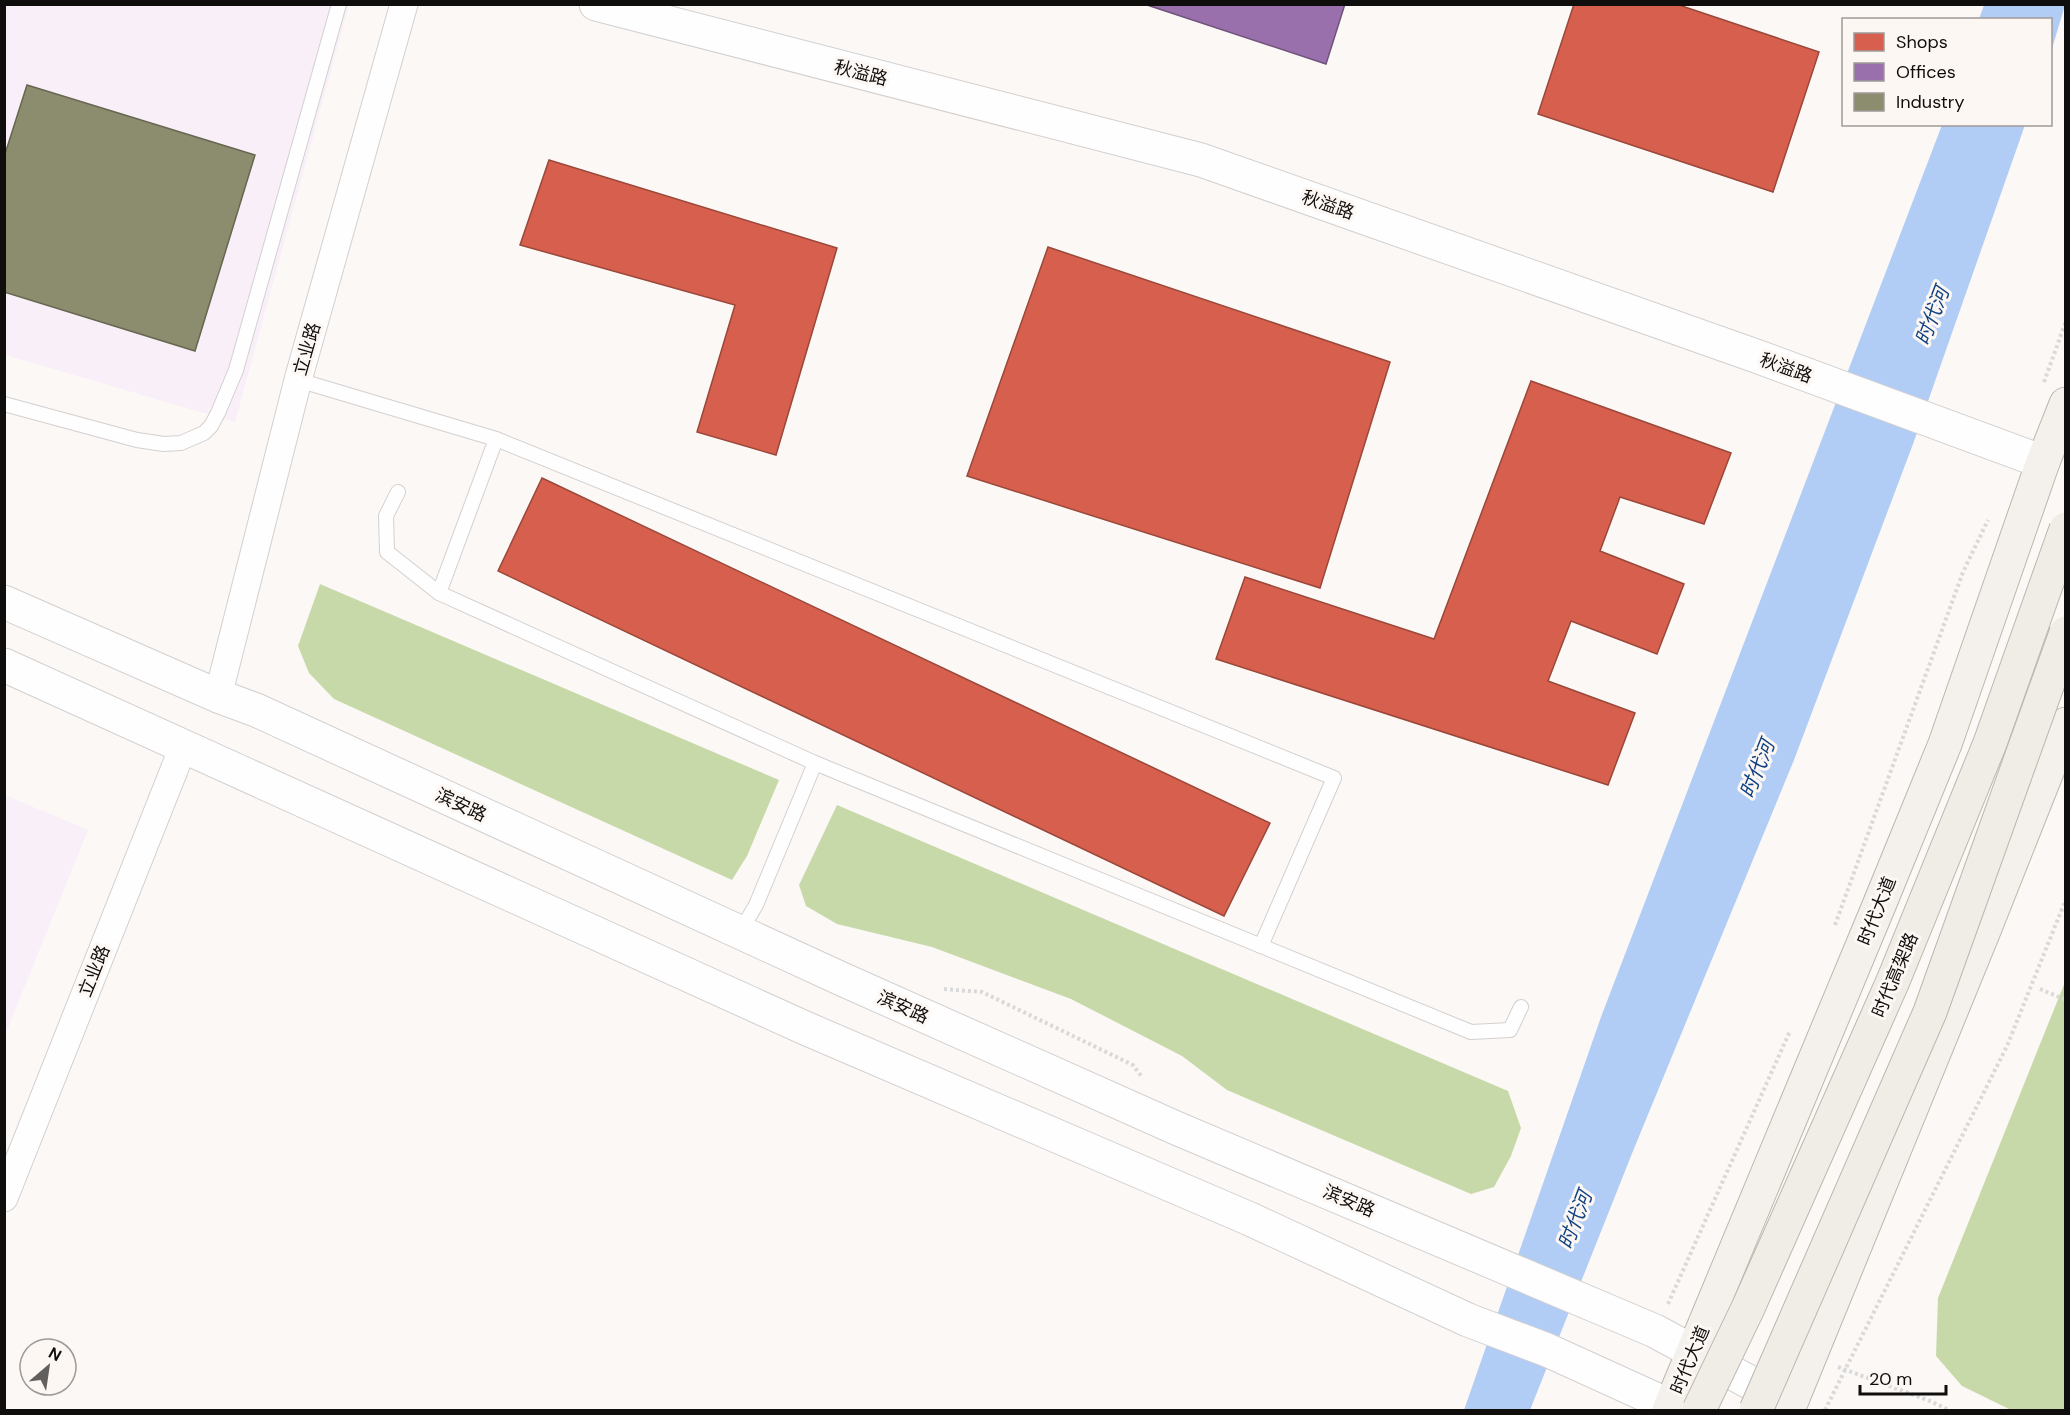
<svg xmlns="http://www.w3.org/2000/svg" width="2070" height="1415" viewBox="0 0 2070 1415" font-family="'DM Sans','Noto Sans SC',sans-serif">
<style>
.industrial{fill:#f9eff8}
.forest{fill:#c8d9a9}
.water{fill:#b1cdf5}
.shops{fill:#d6604d;stroke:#9b473a;stroke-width:1.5}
.offices{fill:#9970ab;stroke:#70537c;stroke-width:1.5}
.industry{fill:#8c8c6e;stroke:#676651;stroke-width:1.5}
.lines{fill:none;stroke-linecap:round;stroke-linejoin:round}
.service-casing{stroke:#d3d0cf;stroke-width:16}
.minor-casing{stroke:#d3d0cf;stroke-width:29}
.tertiary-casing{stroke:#d3d0cf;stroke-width:35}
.secondary-casing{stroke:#d3d0cf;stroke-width:35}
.primary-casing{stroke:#bdb6ad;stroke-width:35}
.path{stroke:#dad9d9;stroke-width:4;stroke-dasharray:3 3;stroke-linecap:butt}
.service{stroke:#fefefe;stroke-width:14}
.minor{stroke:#fefefe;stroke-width:27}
.tertiary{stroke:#fefefe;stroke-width:33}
.secondary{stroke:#fefefe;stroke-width:33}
.primary{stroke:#f4f0ec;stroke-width:33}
.trunk-bridge-casing{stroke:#bdb6ad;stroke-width:35;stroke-linecap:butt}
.trunk-bridge{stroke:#f0ece6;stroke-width:33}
.labels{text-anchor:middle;stroke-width:6;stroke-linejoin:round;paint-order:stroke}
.street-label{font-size:18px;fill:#100e0d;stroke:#fdf7f4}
.water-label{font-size:20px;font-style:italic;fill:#114281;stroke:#fdf7f4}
</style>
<rect width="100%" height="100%" fill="#fbf8f6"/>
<g class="industrial">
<path d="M4 5H349L235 422 5 355Z"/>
<path d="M5 795 88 830 5 1035Z"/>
</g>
<g class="forest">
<path d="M320 584 779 780 747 856 732 880 334 699 309 673 298 646Z"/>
<path d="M837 805 1508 1091 1521 1128 1511 1156 1494 1187 1471 1194 1227 1090 1182 1056 1071 999 932 947 837 924 806 906 799 885Z"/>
<path d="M2065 982V1410H2011L1962 1386 1936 1356 1938 1298Z"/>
</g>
<g class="water">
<path d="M1984 5H2065L2051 52 2050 20 1979 19Z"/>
<path d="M1942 125H2025L1913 444 1794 760 1633 1151 1530 1410H1464L1601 1017Z"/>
</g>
<g class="shops">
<path d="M1574 4H1676L1819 52 1773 192 1538 114Z"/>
<path d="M549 160 837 248 776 455 697 432 735 305 520 245Z"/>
<path d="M1048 247 1390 362 1320 588 967 476Z"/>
<path d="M1531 381 1731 453 1704 524 1620 497 1600 551 1684 584 1657 654 1571 621 1548 681 1635 713 1608 785 1216 659 1245 577 1434 639Z"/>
<path d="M542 478 1270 823 1224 916 498 571Z"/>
</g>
<path class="offices" d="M1144 4H1345L1326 64Z"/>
<path class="industry" d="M27 85 255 155 195 351 4 292V157Z"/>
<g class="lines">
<defs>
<g id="service">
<path d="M298 380 496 439 1334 778 1261 946"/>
<path d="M4 404 137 440 164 444 181 443 204 433 211 426 218 413 236 370 339 4"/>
<path d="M398 492 386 516 387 552 439 593 815 763 1471 1032 1510 1030 1521 1007"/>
<path d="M439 593 496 439"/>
<path d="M740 932 756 905 815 763"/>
</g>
<g id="minor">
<path d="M218 696 298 380 404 4"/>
<path d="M4 1198 184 745"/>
</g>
<path id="tertiary" d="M596 4 1201 160 1756 356 2043 462"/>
<g id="secondary">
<path d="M4 602 218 696 256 710 844 980 1176 1128 1655 1331 1790 1404"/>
<path d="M4 665 805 1028 1250 1219 1468 1320 1547 1350 1679 1410"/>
</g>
<g id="primary">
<path d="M1669 1410 1880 903 1945 744 2043 462 2066 404"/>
<path d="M1788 1410 1983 933 2066 724"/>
</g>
</defs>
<use href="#service" class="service-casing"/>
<use href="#minor" class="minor-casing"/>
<use href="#tertiary" class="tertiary-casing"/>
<use href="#secondary" class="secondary-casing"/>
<use href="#primary" class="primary-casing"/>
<g class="path">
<path d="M2044 382 2066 321"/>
<path d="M1835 925 1963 572 1988 520"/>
<path d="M944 989 982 992 1133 1065 1142 1077"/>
<path d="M2040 989 2066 1000"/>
<path d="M1668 1304 1790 1031"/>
<path d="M1838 1367 1930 1401 1949 1410"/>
<path d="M1825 1410 2007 1046 2066 899"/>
</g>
<use href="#service" class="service"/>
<use href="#minor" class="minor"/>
<use href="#tertiary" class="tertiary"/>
<use href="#secondary" class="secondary"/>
<use href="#primary" class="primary"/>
<defs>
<g id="trunk-bridge">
<path d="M1699 1410 1748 1308 1893 981 1990 743 2066 529"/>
<path d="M1756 1410 1930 1012 2066 633"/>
</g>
</defs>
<use href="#trunk-bridge" class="trunk-bridge-casing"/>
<use href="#trunk-bridge" class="trunk-bridge"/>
</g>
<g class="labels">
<g class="street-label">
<text transform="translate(861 73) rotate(14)" y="6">秋溢路</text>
<text transform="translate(1328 205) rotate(19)" y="6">秋溢路</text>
<text transform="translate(307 349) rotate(-74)" y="6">立业路</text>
<text transform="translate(1786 368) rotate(20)" y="6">秋溢路</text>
<text transform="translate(461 805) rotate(25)" y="6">滨安路</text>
<text transform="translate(1877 911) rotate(-68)" y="6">时代大道</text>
<text transform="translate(94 971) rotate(-68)" y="6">立业路</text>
<text transform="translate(1895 975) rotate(-67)" y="6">时代高架路</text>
<text transform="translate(903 1007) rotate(24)" y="6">滨安路</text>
<text transform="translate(1349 1201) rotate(23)" y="6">滨安路</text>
<text transform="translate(1690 1360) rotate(-67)" y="6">时代大道</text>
</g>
<g class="water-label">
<text transform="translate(1932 316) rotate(-69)" y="7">时代河</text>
<text transform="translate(1757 769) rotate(-68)" y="7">时代河</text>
<text transform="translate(1575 1220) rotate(-69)" y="7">时代河</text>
</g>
</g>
<rect width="2070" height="1415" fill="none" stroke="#100e0d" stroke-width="12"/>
<rect x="1842" y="18" width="210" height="108" fill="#fdf7f4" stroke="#9e9a98" stroke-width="1.5"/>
<rect x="1854" y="33" width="30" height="18" fill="#d6604d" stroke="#9e9a98" stroke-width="1.5"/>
<text x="1896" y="48" font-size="18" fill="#100e0d">Shops</text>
<rect x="1854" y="63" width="30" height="18" fill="#9970ab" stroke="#9e9a98" stroke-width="1.5"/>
<text x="1896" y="78" font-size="18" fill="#100e0d">Offices</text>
<rect x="1854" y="93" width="30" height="18" fill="#8c8c6e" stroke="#9e9a98" stroke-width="1.5"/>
<text x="1896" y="108" font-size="18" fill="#100e0d">Industry</text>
<g transform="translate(48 1367) rotate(29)"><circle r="28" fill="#fdf7f4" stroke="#9e9a98" stroke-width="1.5"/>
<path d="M0-4.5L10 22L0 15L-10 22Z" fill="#62605f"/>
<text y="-9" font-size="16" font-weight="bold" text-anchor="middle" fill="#100e0d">N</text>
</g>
<path d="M1860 1385v9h86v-9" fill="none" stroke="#100e0d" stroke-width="3"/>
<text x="1869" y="1385" font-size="18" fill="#100e0d" stroke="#fdf7f4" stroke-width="4.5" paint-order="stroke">20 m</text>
</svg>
